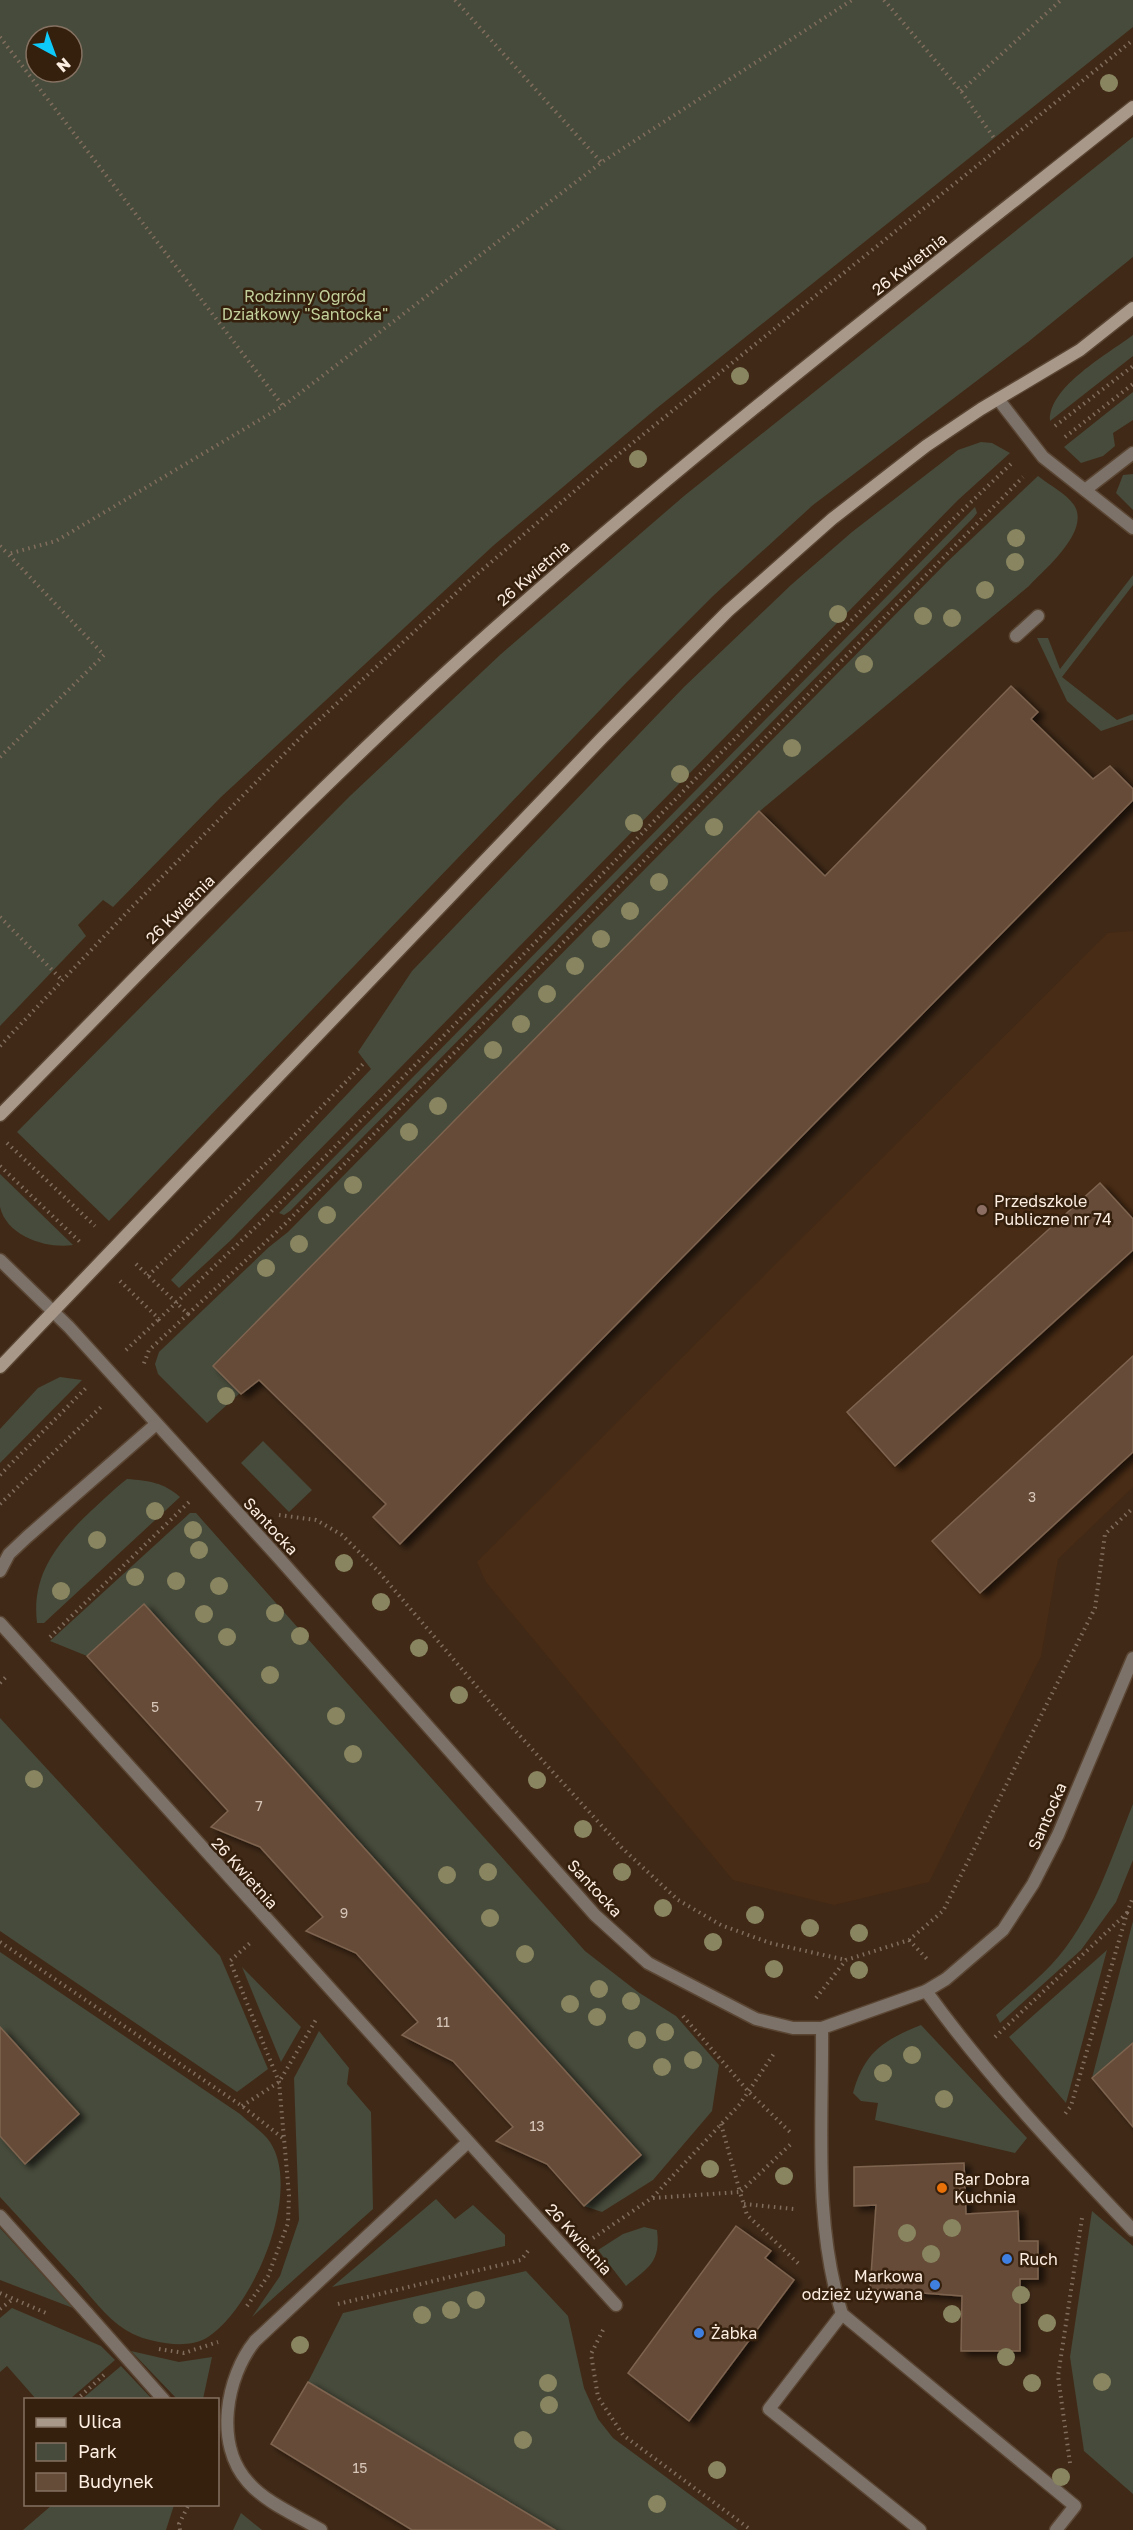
<svg xmlns="http://www.w3.org/2000/svg" width="1133" height="2530" viewBox="0 0 1133 2530" font-family="'Golos Text',sans-serif">
<style>
.built{fill:#492c15}
.green{fill:#474b3b;fill-rule:evenodd}
.building{fill:#654c39;stroke:#7e6450;stroke-width:1.5;filter:url(#shadow)}
.lines{fill:none;stroke-linecap:round;stroke-linejoin:round}
.lane-casing{stroke:#5a4533;stroke-width:15}
.street-casing{stroke:#5a4533;stroke-width:15}
.secondary-casing{stroke:#5a4533;stroke-width:15}
.path{stroke:#816d5d;stroke-width:4;stroke-dasharray:1.5 4.5;stroke-linecap:butt}
.lane{stroke:#7c7269;stroke-width:12}
.street{stroke:#7c7269;stroke-width:12}
.secondary{stroke:#a89889;stroke-width:12}
.tree{fill:#888560}
.education-dot{fill:#8d6e63;stroke:#351f0d;stroke-width:2}
.food-dot{fill:#e8710a;stroke:#351f0d;stroke-width:2}
.shop-dot{fill:#3f7fe0;stroke:#351f0d;stroke-width:2}
.labels{text-anchor:middle;stroke-width:5;stroke-linejoin:round;paint-order:stroke}
.number-label{font-size:14px;fill:#d7c6b8}
.street-label{font-size:16px;fill:#fdeee2;stroke:#351f0d}
.park-label{font-size:16px;fill:#c2d09b;stroke:#351f0d}
.poi-label{font-size:16px;fill:#fdeee2;stroke:#351f0d;text-anchor:start}
</style>
<defs>
<filter id="shadow"><feDropShadow dx="6" dy="4" stdDeviation="3" flood-color="#0009"/></filter>
</defs>
<rect width="100%" height="100%" fill="#402917"/>
<path class="built" d="M1133 931V1487L1058 1559 1041 1656 929 1882 834 1905 733 1880 486 1582 477 1562 1108 933Z"/>
<g class="green">
<path d="M0 0H1133V27L657 408 494 545 221 797 113 907 103 900 78 925 86 936 0 1026ZM36 36H72V72H36Z"/>
<path d="M1133 137V257L1028 342 813 505 713 596 625 684 109 1221 17 1132 350 796 501 654 684 496Z"/>
<path d="M1133 335V356L1050 421C1048 387 1108 354 1133 335Z"/>
<path d="M1133 392V420L1113 433 1115 446 1103 456 1081 463 1064 447Z"/>
<path d="M981 442 992 443 1010 453 958 500 230 1241 179 1288 171 1280 371 1069 358 1052 412 971 684 687 791 585 852 532 958 450Z"/>
<path d="M1133 474V510L1116 493 1123 475Z"/>
<path d="M1038 476C1049 485 1066 493 1074 505 1091 531 1045 569 1029 586L760 811 213 1366 240 1393 207 1423 158 1374 155 1364 159 1352 269 1247 288 1232 946 563Z"/>
<path d="M975 507 977 513 973 518 290 1211 284 1215 279 1213Z"/>
<path d="M1133 575V585L1062 677 1117 720 1133 714V720L1101 731 1067 701 1037 638H1048L1060 669Z"/>
<path d="M0 1174 73 1245C48 1249 7 1237 0 1207 0 1197 0 1184 0 1174Z"/>
<path d="M60 1377 82 1380 0 1463V1429L38 1388Z"/>
<path d="M263 1441 312 1490 289 1512 241 1463Z"/>
<path d="M127 1479C149 1481 163 1482 180 1497L44 1623H37C31 1574 58 1542 92 1510 103 1500 115 1488 127 1479Z"/>
<path d="M190 1513H196L585 1951 638 1992 676 2016 719 2065 712 2111 653 2180 602 2212 584 2206 640 2154 144 1605 87 1656 50 1641Z"/>
<path d="M0 1718 220 1956 268 2069 237 2092 0 1931Z"/>
<path d="M1133 1804V1860L1116 1902 1081 1950 1000 2023 996 2015C1014 1998 1034 1983 1051 1965 1092 1922 1111 1858 1133 1804Z"/>
<path d="M1133 1921V2043L1092 2078Z"/>
<path d="M1107 1950 1066 2103 1009 2037Z"/>
<path d="M0 1952 240 2114C249 2123 264 2132 270 2142 303 2192 253 2308 208 2337 189 2350 152 2343 133 2334 110 2323 93 2299 77 2281 51 2253 26 2225 0 2197V2136L25 2164 79 2114 0 2027Z"/>
<path d="M242 1967 301 2027 281 2062Z"/>
<path d="M921 2025 1027 2138 1015 2153 875 2120 878 2103 861 2101 853 2093C864 2053 883 2040 921 2025Z"/>
<path d="M319 2031 349 2068 347 2084 371 2112 373 2209 252 2317 280 2276 299 2220 294 2078Z"/>
<path d="M436 2199 455 2219 473 2205 505 2235V2246L332 2287Z"/>
<path d="M1092 2211 1133 2246V2494L1084 2451 1070 2357Z"/>
<path d="M644 2227 657 2230C661 2262 649 2267 626 2286L598 2250 623 2234Z"/>
<path d="M0 2228 73 2308 0 2280Z"/>
<path d="M526 2271 568 2316 584 2388 598 2419 613 2438 738 2530H555L308 2382 343 2313Z"/>
<path d="M12 2308 101 2346 115 2360 70 2399H36L7 2366 0 2372V2318Z"/>
<path d="M131 2351 179 2362 212 2357 203 2399H177Z"/>
<path d="M121 2366 152 2399H82Z"/>
<path d="M52 2505V2504L174 2505 166 2530H23Z"/>
<path d="M241 2513 262 2530H233Z"/>
</g>
<g class="building">
<path d="M1011 686 1038 712 1031 719 1093 779 1110 766 1133 789V800L400 1544 373 1517 386 1504 259 1380 241 1394 213 1366 759 811 825 876Z"/>
<path d="M1100 1183 1133 1219V1250L895 1466 847 1412Z"/>
<path d="M1133 1356V1452L980 1593 932 1541Z"/>
<path d="M144 1604 641 2155 584 2206 547 2164 496 2141 513 2127 453 2061 402 2035 418 2022 356 1953 306 1931 323 1917 260 1847 211 1827 228 1811 87 1656Z"/>
<path d="M0 2027 79 2114 25 2164 0 2136Z"/>
<path d="M1133 2043V2127L1092 2078Z"/>
<path d="M964 2163 966 2214 1018 2211 1019 2241H1038V2279H1020V2351H961L962 2296 870 2289 876 2205 854 2206V2167Z"/>
<path d="M736 2226 771 2251 765 2258 794 2280 689 2421 628 2373Z"/>
<path d="M308 2382 555 2530H412L271 2444Z"/>
</g>
<g class="lines">
<defs>
<g id="lane">
<path d="M998 399 1043 457 1133 528"/>
<path d="M1085 490 1133 453"/>
<path d="M1016 636 1038 616"/>
<path d="M0 2216 87 2313"/>
</g>
<g id="street">
<path d="M0 1260 69 1327 278 1557 595 1915 648 1963 756 2019 793 2028H822L926 1991 946 1979 1003 1930 1033 1884 1058 1835 1133 1658"/>
<path d="M0 1571 9 1554 27 1537 155 1425"/>
<path d="M0 1623 616 2305"/>
<path d="M926 1991C988 2077 1061 2154 1133 2230"/>
<path d="M822 2028C823 2124 813 2222 842 2314L1075 2506 1056 2530"/>
<path d="M87 2313 164 2400"/>
<path d="M842 2314 769 2409 920 2530"/>
<path d="M321 2530C298 2516 266 2503 248 2482 214 2444 226 2377 255 2341L468 2142"/>
</g>
<g id="secondary">
<path d="M0 1115C168 945 332 771 512 613 712 436 924 273 1133 107"/>
<path d="M0 1367 602 738 728 611 832 519 926 446 981 409 1080 350 1133 308"/>
</g>
</defs>
<use href="#lane" class="lane-casing"/>
<use href="#street" class="street-casing"/>
<use href="#secondary" class="secondary-casing"/>
<g class="path">
<path d="M455 0 601 162"/>
<path d="M884 0 961 91 994 138"/>
<path d="M0 37 283 406"/>
<path d="M961 91 1061 0"/>
<path d="M1055 426 1133 366"/>
<path d="M1065 437 1133 384"/>
<path d="M0 546 8 554"/>
<path d="M0 757 104 655 8 554 56 541 283 406 602 162 852 0"/>
<path d="M0 917 62 980"/>
<path d="M0 1046 132 907 306 732 469 581 604 466 1133 40"/>
<path d="M7 1143 95 1226"/>
<path d="M0 1166 80 1242"/>
<path d="M136 1264 188 1314 149 1350 143 1366"/>
<path d="M148 1276 281 1149 365 1062"/>
<path d="M120 1281 159 1319 262 1221 762 711 926 545 1013 462"/>
<path d="M188 1314 285 1224 1023 477"/>
<path d="M126 1350 159 1319"/>
<path d="M0 1475 86 1388"/>
<path d="M0 1504 101 1407"/>
<path d="M279 1515 316 1520 342 1535 379 1572 501 1715 622 1848 678 1900 721 1925 770 1943 846 1960"/>
<path d="M50 1637 189 1502"/>
<path d="M0 1683 8 1675"/>
<path d="M1127 1913 1133 1897"/>
<path d="M909 1940 927 1959"/>
<path d="M0 1942 242 2106 284 2139"/>
<path d="M816 1998 846 1960 909 1940 943 1911 1095 1608 1105 1534 1133 1508"/>
<path d="M683 2016 748 2091 792 2134"/>
<path d="M995 2037 1127 1913 1071 2106 1065 2114"/>
<path d="M242 2106 279 2082 317 2018"/>
<path d="M721 2124 740 2192 792 2143"/>
<path d="M653 2198 740 2192 747 2215 801 2266"/>
<path d="M744 2204 794 2209"/>
<path d="M593 2238 652 2198 740 2104 775 2052"/>
<path d="M0 2293 46 2313"/>
<path d="M338 2304 521 2260 528 2251"/>
<path d="M247 2306 268 2276 288 2223 289 2195 279 2082 230 1961 251 1942"/>
<path d="M0 2309 13 2299"/>
<path d="M603 2330 591 2354 598 2397 623 2435 751 2530"/>
<path d="M159 2349 184 2353 218 2342"/>
<path d="M76 2400 105 2374"/>
<path d="M1070 2463 1058 2376 1082 2218"/>
<path d="M180 2530 179 2524 189 2504"/>
</g>
<use href="#lane" class="lane"/>
<use href="#street" class="street"/>
<use href="#secondary" class="secondary"/>
</g>
<g class="tree">
<circle cx="1109" cy="83" r="9"/>
<circle cx="740" cy="376" r="9"/>
<circle cx="638" cy="459" r="9"/>
<circle cx="1016" cy="538" r="9"/>
<circle cx="1015" cy="562" r="9"/>
<circle cx="985" cy="590" r="9"/>
<circle cx="838" cy="614" r="9"/>
<circle cx="923" cy="616" r="9"/>
<circle cx="952" cy="618" r="9"/>
<circle cx="864" cy="664" r="9"/>
<circle cx="792" cy="748" r="9"/>
<circle cx="680" cy="774" r="9"/>
<circle cx="634" cy="823" r="9"/>
<circle cx="714" cy="827" r="9"/>
<circle cx="659" cy="882" r="9"/>
<circle cx="630" cy="911" r="9"/>
<circle cx="601" cy="939" r="9"/>
<circle cx="575" cy="966" r="9"/>
<circle cx="547" cy="994" r="9"/>
<circle cx="521" cy="1024" r="9"/>
<circle cx="493" cy="1050" r="9"/>
<circle cx="438" cy="1106" r="9"/>
<circle cx="409" cy="1132" r="9"/>
<circle cx="353" cy="1185" r="9"/>
<circle cx="327" cy="1215" r="9"/>
<circle cx="299" cy="1244" r="9"/>
<circle cx="266" cy="1268" r="9"/>
<circle cx="226" cy="1396" r="9"/>
<circle cx="155" cy="1511" r="9"/>
<circle cx="193" cy="1530" r="9"/>
<circle cx="97" cy="1540" r="9"/>
<circle cx="199" cy="1550" r="9"/>
<circle cx="344" cy="1563" r="9"/>
<circle cx="135" cy="1577" r="9"/>
<circle cx="176" cy="1581" r="9"/>
<circle cx="219" cy="1586" r="9"/>
<circle cx="61" cy="1591" r="9"/>
<circle cx="381" cy="1602" r="9"/>
<circle cx="275" cy="1613" r="9"/>
<circle cx="204" cy="1614" r="9"/>
<circle cx="300" cy="1636" r="9"/>
<circle cx="227" cy="1637" r="9"/>
<circle cx="419" cy="1648" r="9"/>
<circle cx="270" cy="1675" r="9"/>
<circle cx="459" cy="1695" r="9"/>
<circle cx="336" cy="1716" r="9"/>
<circle cx="353" cy="1754" r="9"/>
<circle cx="34" cy="1779" r="9"/>
<circle cx="537" cy="1780" r="9"/>
<circle cx="583" cy="1829" r="9"/>
<circle cx="488" cy="1872" r="9"/>
<circle cx="622" cy="1872" r="9"/>
<circle cx="447" cy="1875" r="9"/>
<circle cx="663" cy="1908" r="9"/>
<circle cx="755" cy="1915" r="9"/>
<circle cx="490" cy="1918" r="9"/>
<circle cx="810" cy="1928" r="9"/>
<circle cx="859" cy="1933" r="9"/>
<circle cx="713" cy="1942" r="9"/>
<circle cx="525" cy="1954" r="9"/>
<circle cx="774" cy="1969" r="9"/>
<circle cx="859" cy="1970" r="9"/>
<circle cx="599" cy="1989" r="9"/>
<circle cx="631" cy="2001" r="9"/>
<circle cx="570" cy="2004" r="9"/>
<circle cx="597" cy="2017" r="9"/>
<circle cx="665" cy="2032" r="9"/>
<circle cx="637" cy="2040" r="9"/>
<circle cx="912" cy="2055" r="9"/>
<circle cx="693" cy="2060" r="9"/>
<circle cx="662" cy="2067" r="9"/>
<circle cx="883" cy="2073" r="9"/>
<circle cx="944" cy="2099" r="9"/>
<circle cx="710" cy="2169" r="9"/>
<circle cx="784" cy="2176" r="9"/>
<circle cx="952" cy="2228" r="9"/>
<circle cx="907" cy="2233" r="9"/>
<circle cx="931" cy="2254" r="9"/>
<circle cx="1021" cy="2295" r="9"/>
<circle cx="476" cy="2300" r="9"/>
<circle cx="451" cy="2310" r="9"/>
<circle cx="952" cy="2314" r="9"/>
<circle cx="422" cy="2315" r="9"/>
<circle cx="1047" cy="2323" r="9"/>
<circle cx="300" cy="2345" r="9"/>
<circle cx="1006" cy="2357" r="9"/>
<circle cx="1102" cy="2382" r="9"/>
<circle cx="548" cy="2383" r="9"/>
<circle cx="1032" cy="2383" r="9"/>
<circle cx="549" cy="2405" r="9"/>
<circle cx="523" cy="2440" r="9"/>
<circle cx="717" cy="2470" r="9"/>
<circle cx="1061" cy="2477" r="9"/>
<circle cx="657" cy="2504" r="9"/>
</g>
<circle class="education-dot" cx="982" cy="1210" r="6"/>
<circle class="food-dot" cx="942" cy="2188" r="6"/>
<g class="shop-dot">
<circle cx="1007" cy="2259" r="6"/>
<circle cx="935" cy="2285" r="6"/>
<circle cx="699" cy="2333" r="6"/>
</g>
<g class="labels">
<g class="number-label">
<text x="1032" y="1502">3</text>
<text x="155" y="1712">5</text>
<text x="259" y="1811">7</text>
<text x="344" y="1918">9</text>
<text x="443" y="2027">11</text>
<text x="537" y="2131">13</text>
<text x="360" y="2473">15</text>
</g>
<g class="street-label">
<text transform="translate(909 264) rotate(-38)" y="6">26 Kwietnia</text>
<text transform="translate(533 573) rotate(-41)" y="6">26 Kwietnia</text>
<text transform="translate(180 909) rotate(-45)" y="6">26 Kwietnia</text>
<text transform="translate(271 1526) rotate(47)" y="6">Santocka</text>
<text transform="translate(1047 1816) rotate(-66)" y="6">Santocka</text>
<text transform="translate(245 1873) rotate(48)" y="6">26 Kwietnia</text>
<text transform="translate(595 1888) rotate(47)" y="6">Santocka</text>
<text transform="translate(579 2239) rotate(48)" y="6">26 Kwietnia</text>
</g>
<g class="park-label">
<text x="305" y="302">Rodzinny Ogród<tspan x="305" dy="18">Działkowy "Santocka"</tspan></text>
</g>
<g class="poi-label">
<text x="994" y="1207">Przedszkole<tspan x="994" dy="18">Publiczne nr 74</tspan></text>
<text x="954" y="2185">Bar Dobra<tspan x="954" dy="18">Kuchnia</tspan></text>
<text x="1019" y="2265">Ruch</text>
<text x="923" y="2282" text-anchor="end">Markowa<tspan x="923" dy="18">odzież używana</tspan></text>
<text x="711" y="2339">Żabka</text>
</g>
</g>
<rect x="24" y="2398" width="195" height="108" fill="#351f0d" stroke="#857262" stroke-width="1.5"/>
<rect x="36" y="2418" width="30" height="9" fill="#a89889" stroke="#857262" stroke-width="1.5"/>
<text x="78" y="2428" font-size="18" fill="#fdeee2">Ulica</text>
<rect x="36" y="2443" width="30" height="18" fill="#474b3b" stroke="#857262" stroke-width="1.5"/>
<text x="78" y="2458" font-size="18" fill="#fdeee2">Park</text>
<rect x="36" y="2473" width="30" height="18" fill="#654c39" stroke="#857262" stroke-width="1.5"/>
<text x="78" y="2488" font-size="18" fill="#fdeee2">Budynek</text>
<g transform="translate(54 54) rotate(139)"><circle r="28" fill="#351f0d" stroke="#857262" stroke-width="1.5"/>
<path d="M0-4.5L10 22L0 15L-10 22Z" fill="#0dcafa"/>
<text y="-9" font-size="16" font-weight="bold" text-anchor="middle" fill="#fdeee2">N</text>
</g>
</svg>
